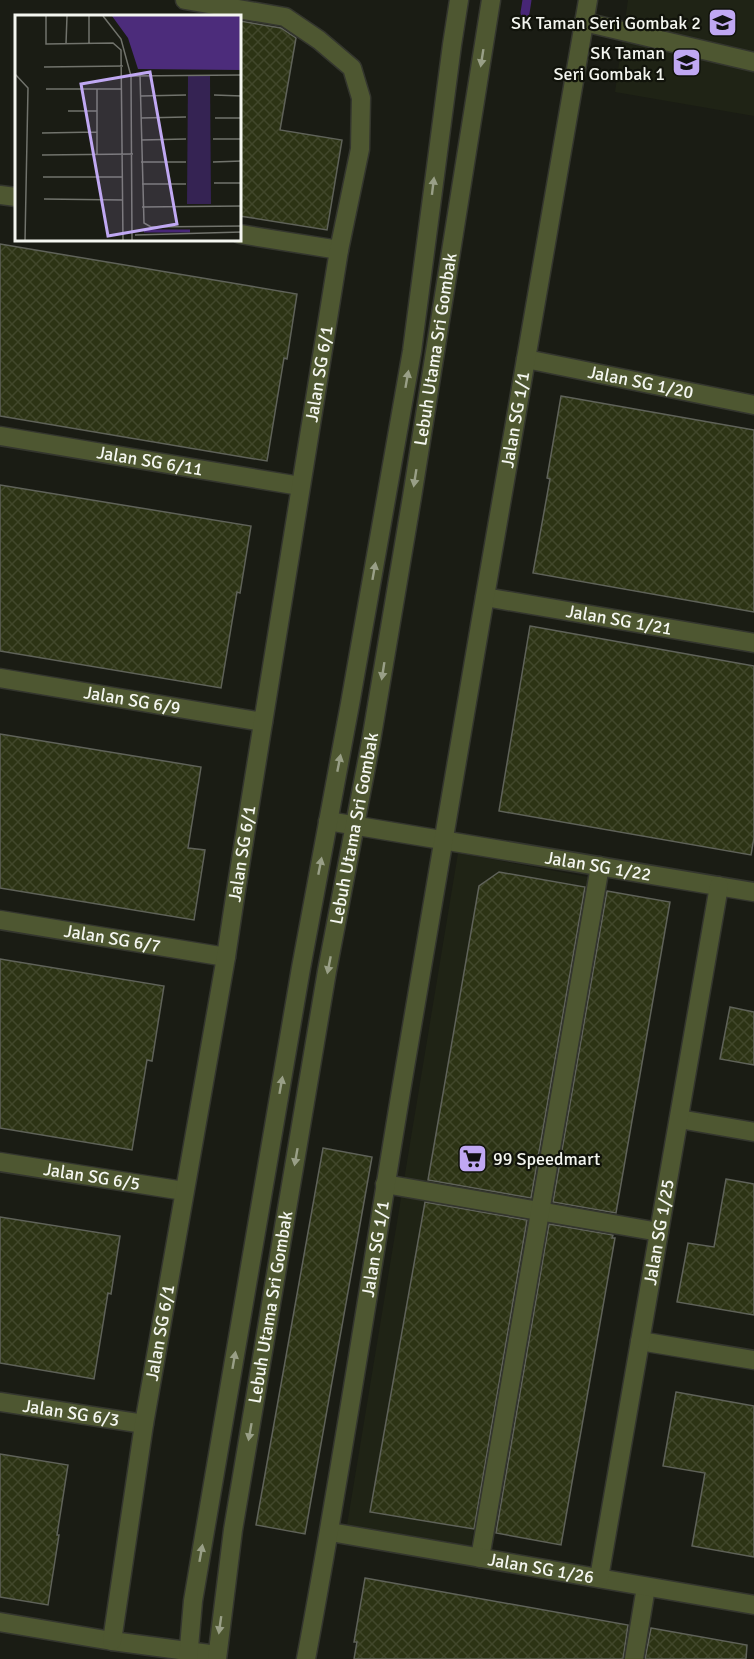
<svg xmlns="http://www.w3.org/2000/svg" width="754" height="1659" viewBox="0 0 754 1659" font-family="Signika,sans-serif">
<style>
.built{fill:#1f2315}
.lines{fill:none;stroke-linecap:round;stroke-linejoin:round}
.stream{stroke:#472676;stroke-width:9}
.building{fill:url(#building-cross-hatch);stroke:#5f6259;stroke-width:1.5}
.service-casing{stroke:#34362e;stroke-width:21}
.minor-casing{stroke:#34362e;stroke-width:21}
.tertiary-casing{stroke:#34362e;stroke-width:21}
.service{stroke:#4e5731;stroke-width:18}
.minor{stroke:#4e5731;stroke-width:18}
.tertiary{stroke:#4e5731;stroke-width:18}
.oneway{fill:#999f87}
.labels{text-anchor:middle;stroke-width:4.5;stroke-linejoin:round;paint-order:stroke}
.poi-label{font-size:18px;fill:#f4f6f0;stroke:#11130b;text-anchor:end}
.street-label{font-size:18px;fill:#f4f6f0;stroke:#11130b}
.inset-river{fill:none;stroke:#472676;stroke-width:3}
.inset-road{fill:none;stroke:#71736c;stroke-width:1.5}
.view{fill:#c0a8f3;fill-opacity:0.15;stroke:#c0a8f3;stroke-width:3}
.inset-edge{fill:none;stroke:#f4f6f0;stroke-width:3}
</style>
<defs>
<pattern id="building-cross-hatch" width="8" height="8" patternUnits="userSpaceOnUse" patternTransform="scale(1.5)"><rect width="8" height="8" fill="#2c3314"/><path d="M0 0l8 8M0 8l8-8" fill="none" stroke="#41472b"/></pattern>
</defs>
<rect width="100%" height="100%" fill="#1a1c14"/>
<g class="built">
<path d="M628 0H754V116L615 92Z"/>
<path d="M458 853 588 877 471 1546 347 1525Z"/>
</g>
<g class="lines">
<path class="stream" d="M525 13 527 0"/>
</g>
<g class="building">
<path d="M240 21 281 28 296 38 280 130 342 140 327 230 240 216Z"/>
<path d="M0 244 297 294 287 359 284 358 267 461 0 416Z"/>
<path d="M561 396 754 430V612L533 573 550 479 547 478Z"/>
<path d="M0 485 251 526 240 593 237 592 221 688 0 651Z"/>
<path d="M530 626 754 666V838L751 855 499 811Z"/>
<path d="M0 734 201 767 188 848 205 850 194 920 0 888Z"/>
<path d="M499 872 585 887 531 1198 428 1180 479 886Z"/>
<path d="M607 891 670 902 616 1213 553 1202Z"/>
<path d="M0 959 164 986 152 1061 147 1060 132 1150 0 1128Z"/>
<path d="M730 1007 754 1012V1065L720 1059Z"/>
<path d="M323 1148 372 1157 305 1534 256 1525Z"/>
<path d="M726 1179 754 1184V1315L677 1302 688 1243 714 1247Z"/>
<path d="M425 1202 527 1220 474 1529 370 1512Z"/>
<path d="M0 1217 120 1236 111 1294 108 1293 94 1379 0 1363Z"/>
<path d="M549 1224 613 1235 612 1238H615L561 1545 496 1533Z"/>
<path d="M676 1392 754 1406V1557L692 1546 705 1473 663 1466Z"/>
<path d="M0 1454 68 1465 57 1535H59L48 1605 0 1597Z"/>
<path d="M365 1578 628 1625 623 1659H354L357 1642H354Z"/>
<path d="M651 1628 747 1645 746 1659H645Z"/>
</g>
<g class="lines">
<defs>
<g id="service">
<path d="M584 22 754 62"/>
<path d="M385 1184 659 1232"/>
<path d="M480 1558 600 866"/>
<path d="M634 1659 646 1587"/>
</g>
<g id="minor">
<path d="M0 195 16 197"/>
<path d="M240 234 339 250"/>
<path id="s1" d="M526 359 754 405"/>
<path id="s2" d="M0 436 300 486"/>
<path id="s3" d="M485 597 754 643"/>
<path id="s4" d="M0 678 263 722"/>
<path id="s5" d="M328 821 754 892"/>
<path id="s6" d="M0 920 226 957"/>
<path d="M679 1119 754 1132"/>
<path id="s7" d="M0 1162 184 1191"/>
<path d="M640 1341 754 1360"/>
<path id="s8" d="M0 1402 144 1424"/>
<path id="s9" d="M330 1532 754 1605"/>
<path id="s10" d="M599 1578 719 886"/>
<path d="M0 1622 112 1641 217 1655"/>
<path id="s11" d="M112 1641 144 1424 226 957 235 897 339 250 360 149 361 98 352 68 319 40 285 17 185 0"/>
<path id="s12" d="M306 1659C343 1462 372 1264 405 1067 465 711 526 356 588 0"/>
</g>
<g id="tertiary">
<path d="M188 1659 193 1601 301 968 350 704 412 351 452 45 459 0"/>
<path id="s13" d="M217 1659 233 1530 327 971 371 741 412 497 491 0"/>
</g>
</defs>
<use href="#service" class="service-casing"/>
<use href="#minor" class="minor-casing"/>
<use href="#tertiary" class="tertiary-casing"/>
<use href="#service" class="service"/>
<use href="#minor" class="minor"/>
<use href="#tertiary" class="tertiary"/>
</g>
<defs><path id="oneway-solid" d="M-6-.8H1V-3.2L6.5 0L1 3.2V.8H-6Z" transform="scale(1.5)"/></defs>
<g class="oneway">
<use href="#oneway-solid" transform="translate(482 58) rotate(99)"/>
<use href="#oneway-solid" transform="translate(433 186) rotate(-83)"/>
<use href="#oneway-solid" transform="translate(407 379) rotate(-80)"/>
<use href="#oneway-solid" transform="translate(415 478) rotate(99)"/>
<use href="#oneway-solid" transform="translate(374 571) rotate(-80)"/>
<use href="#oneway-solid" transform="translate(383 671) rotate(99)"/>
<use href="#oneway-solid" transform="translate(339 763) rotate(-79)"/>
<use href="#oneway-solid" transform="translate(320 866) rotate(-79)"/>
<use href="#oneway-solid" transform="translate(329 965) rotate(101)"/>
<use href="#oneway-solid" transform="translate(281 1085) rotate(-80)"/>
<use href="#oneway-solid" transform="translate(296 1157) rotate(100)"/>
<use href="#oneway-solid" transform="translate(234 1360) rotate(-80)"/>
<use href="#oneway-solid" transform="translate(250 1432) rotate(100)"/>
<use href="#oneway-solid" transform="translate(201 1553) rotate(-80)"/>
<use href="#oneway-solid" transform="translate(220 1625) rotate(98)"/>
</g>
<defs>
<symbol id="school-square" viewBox="-11 -11 22 22"><rect x="-9" y="-9" width="18" height="18" rx="4" fill="#c0a8f3" stroke="#11130b"/><path d="M0-5L7-2L0 1L-7-2ZM-4 1L0 2.5L4 1V4Q0 6-4 4Z" fill="#111"/></symbol>
<symbol id="supermarket-square" viewBox="-11 -11 22 22"><rect x="-9" y="-9" width="18" height="18" rx="4" fill="#c0a8f3" stroke="#11130b"/><path d="M-6-5.5h2.5l.6 2H6L4.5 2H-2.5L-4.4-4H-6ZM-1.5 3.2a1.3 1.3 0 1 0 .1 0ZM3 3.2a1.3 1.3 0 1 0 .1 0Z" fill="#111"/></symbol>
</defs>
<g fill-rule="evenodd">
<use href="#school-square" x="706" y="6" width="33" height="33"/>
<use href="#school-square" x="670" y="46" width="33" height="33"/>
<use href="#supermarket-square" x="456" y="1142" width="33" height="33"/>
</g>
<g class="labels">
<g class="poi-label">
<text x="701" y="29">SK Taman Seri Gombak 2</text>
<text x="665" y="59">SK Taman<tspan x="665" dy="21">Seri Gombak 1</tspan></text>
<text x="493" y="1165" text-anchor="start">99 Speedmart</text>
</g>
<g class="street-label">
<text dy="6" stroke="none"><textPath href="#s13" startOffset="1328">Lebuh Utama Sri Gombak</textPath></text>
<text dy="6" stroke="none"><textPath href="#s11" startOffset="1284">Jalan SG 6/1</textPath></text>
<text dy="6" stroke="none"><textPath href="#s1" startOffset="117">Jalan SG 1/20</textPath></text>
<text dy="6" stroke="none"><textPath href="#s12" startOffset="1257">Jalan SG 1/1</textPath></text>
<text dy="6" stroke="none"><textPath href="#s2" startOffset="152">Jalan SG 6/11</textPath></text>
<text dy="6" stroke="none"><textPath href="#s3" startOffset="136">Jalan SG 1/21</textPath></text>
<text dy="6" stroke="none"><textPath href="#s4" startOffset="134">Jalan SG 6/9</textPath></text>
<text dy="6" stroke="none"><textPath href="#s13" startOffset="842">Lebuh Utama Sri Gombak</textPath></text>
<text dy="6" stroke="none"><textPath href="#s11" startOffset="798">Jalan SG 6/1</textPath></text>
<text dy="6" stroke="none"><textPath href="#s5" startOffset="274">Jalan SG 1/22</textPath></text>
<text dy="6" stroke="none"><textPath href="#s6" startOffset="114">Jalan SG 6/7</textPath></text>
<text dy="6" stroke="none"><textPath href="#s7" startOffset="93">Jalan SG 6/5</textPath></text>
<text dy="6" stroke="none"><textPath href="#s10" startOffset="351">Jalan SG 1/25</textPath></text>
<text dy="6" stroke="none"><textPath href="#s12" startOffset="416">Jalan SG 1/1</textPath></text>
<text dy="6" stroke="none"><textPath href="#s13" startOffset="356">Lebuh Utama Sri Gombak</textPath></text>
<text dy="6" stroke="none"><textPath href="#s11" startOffset="312">Jalan SG 6/1</textPath></text>
<text dy="6" stroke="none"><textPath href="#s8" startOffset="72">Jalan SG 6/3</textPath></text>
<text dy="6" stroke="none"><textPath href="#s9" startOffset="214">Jalan SG 1/26</textPath></text>
</g>
</g>
<g transform="translate(15 15)">
<rect width="226" height="226" fill="#1a1c14"/>
<path d="M97 1H226V55L123 54 113 23Z" fill="#4c2c7b"/>
<path d="M173 60H195L196 189H172Z" fill="#352353"/>
<path d="M177 155H192V184H177Z" fill="#352353"/>
<path class="inset-river" d="M129 216H175"/>
<path class="inset-road" d="M31 1V29L98 28 106 35 108 226M88 1 106 24 116 61 117 226M51 29 52 1M74 29V1M29 52 108 51M0 59 13 73 10 226M125 60 129 208 136 212 227 211M116 61 227 60M31 74H107M82 74V139M199 80 227 81M126 81 171 80M53 96H82M126 103 171 102M200 103H227M27 118 82 117M198 124H227M126 125 171 124M27 140 118 139M126 147H171M198 147 227 146M28 162H108M199 168H227M127 169H171M29 184 108 185M127 192 227 191M120 220 227 217"/>
<path class="view" d="M135 57 162 209 93 221 66 69Z"/>
<rect width="226" height="226" class="inset-edge"/>
</g>
</svg>
